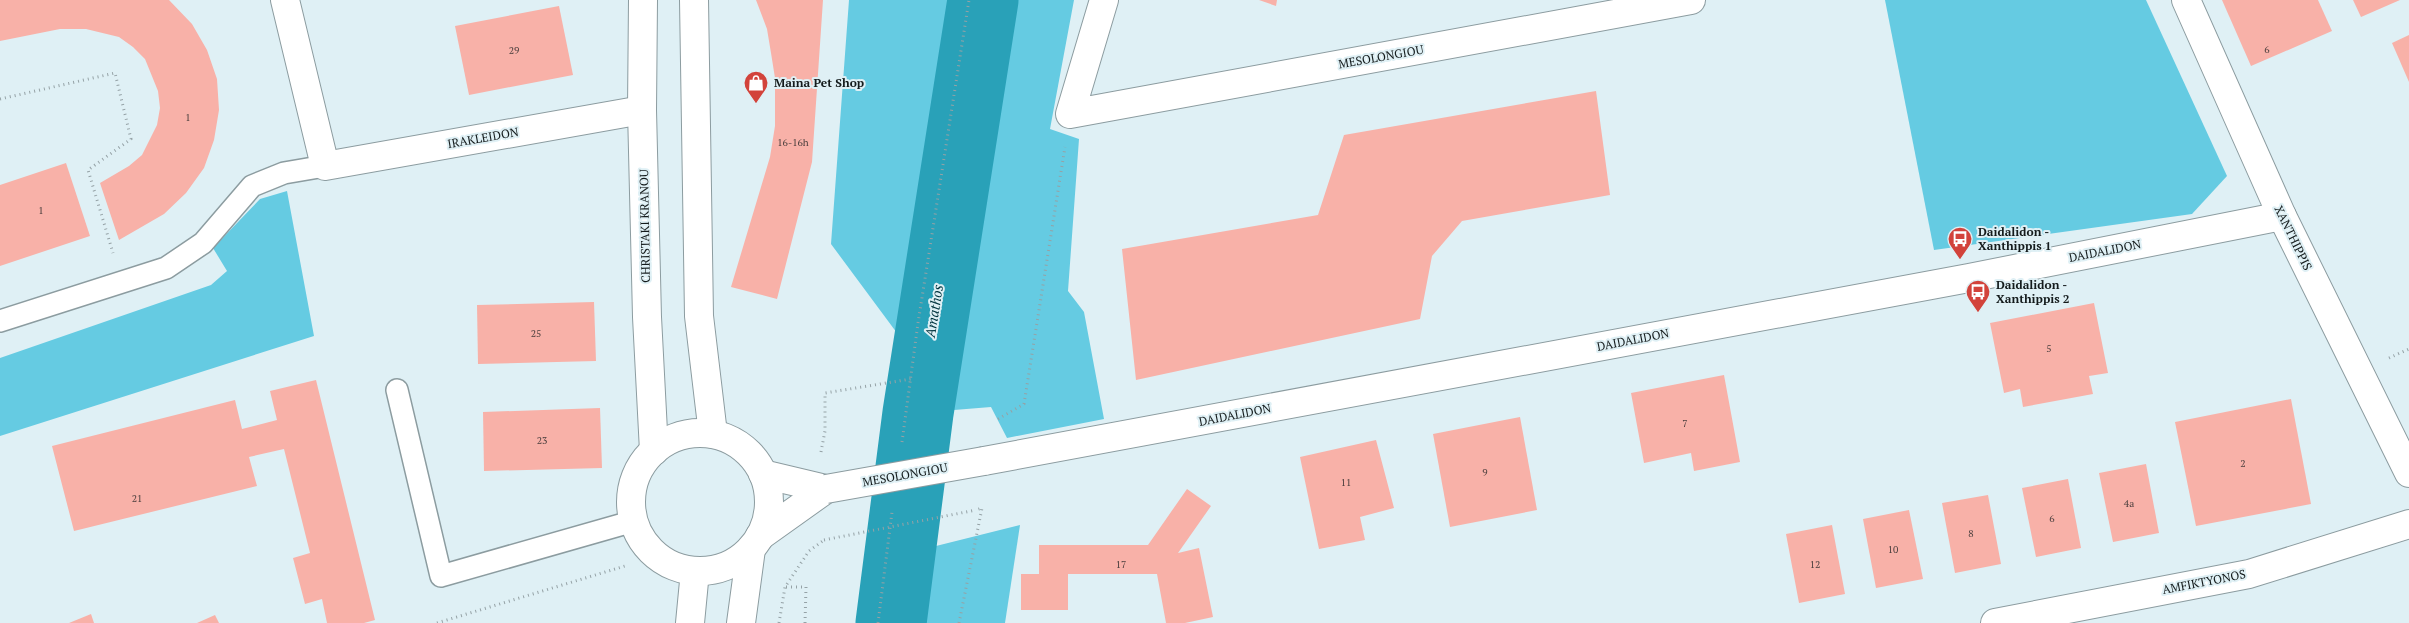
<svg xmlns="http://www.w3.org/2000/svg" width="2409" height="623" font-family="'PT Serif',serif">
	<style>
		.green { fill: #65cbe2 }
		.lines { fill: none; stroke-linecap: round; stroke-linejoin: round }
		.river { stroke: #29a1b8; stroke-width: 71 }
		.building { fill: #f8b1a8 }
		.lane-casing { stroke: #8c9ca0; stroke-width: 24 }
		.street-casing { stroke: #8c9ca0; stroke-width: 30 }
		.secondary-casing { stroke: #8c9ca0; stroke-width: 30 }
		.path { stroke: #95a2a6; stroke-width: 3; stroke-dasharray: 1 4; stroke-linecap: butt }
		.lane { stroke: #fff; stroke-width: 21 }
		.street { stroke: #fff; stroke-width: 28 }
		.secondary { stroke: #fff; stroke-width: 28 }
		.street-bridge-casing { stroke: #8c9ca0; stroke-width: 30; stroke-linecap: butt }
		.path-bridge { stroke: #95a2a6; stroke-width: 3; stroke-dasharray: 1 4; stroke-linecap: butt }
		.street-bridge { stroke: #fff; stroke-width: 28 }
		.labels { text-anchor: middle; stroke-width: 4; stroke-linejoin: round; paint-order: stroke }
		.number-label { font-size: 10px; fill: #4d403f }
		.street-label { font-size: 12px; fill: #141b1c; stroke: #dff0f5 }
		.poi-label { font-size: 12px; font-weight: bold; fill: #141b1c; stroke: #dff0f5; text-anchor: start }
		.water-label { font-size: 14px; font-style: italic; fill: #00343e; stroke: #dff0f5 }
	</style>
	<rect width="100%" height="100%" fill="#dff0f5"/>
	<g class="green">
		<polygon points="849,0 1074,0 1050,129 1079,139 1068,291 1084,312 1104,419 1007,438 991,407 954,410 831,244"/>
		<polygon points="1885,0 2146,0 2227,176 2192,214 1934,250"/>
		<polygon points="287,191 314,336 0,436 0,358 211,285 227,271 213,248 260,199"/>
		<polygon points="1020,525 1005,623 922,623 936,546"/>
	</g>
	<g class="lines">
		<polyline class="river" points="891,623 918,413 983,0"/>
	</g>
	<g class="building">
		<polygon points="0,0 169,0 192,24 207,50 217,79 219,110 214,140 204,168 186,193 164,214 119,240 100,183 129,166 142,155 157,125 160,108 158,91 145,59 133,47 119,37 86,29 60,29 0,41"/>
		<polygon points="756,0 823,0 812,162 777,299 731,287 770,157 775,126 775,78 771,53 767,29"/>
		<polygon points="1259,0 1277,0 1276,6"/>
		<polygon points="2222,0 2318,0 2332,31 2251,66"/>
		<polygon points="2353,0 2400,0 2361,17"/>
		<polygon points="559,6 573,75 469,95 455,26"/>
		<polygon points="2409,35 2409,82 2392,43"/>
		<polygon points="1596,91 1610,195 1462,221 1432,256 1420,319 1136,380 1122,249 1318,215 1344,135"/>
		<polygon points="66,163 90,236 0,266 0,185"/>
		<polygon points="594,302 596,361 478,364 477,305"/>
		<polygon points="2094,303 2108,373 2089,376 2093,394 2023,407 2020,389 2004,393 1990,323"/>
		<polygon points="1724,375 1740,462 1694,471 1691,453 1644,463 1631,393"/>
		<polygon points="316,380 375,620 364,623 327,623 322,599 305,604 293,558 310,553 284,449 249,457 257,486 74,531 52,446 235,400 242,429 277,420 270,391"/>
		<polygon points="2291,399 2311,504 2196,526 2175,422"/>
		<polygon points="600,408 602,468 484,471 483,412"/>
		<polygon points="1520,417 1537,510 1450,527 1433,434"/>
		<polygon points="1376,440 1394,508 1360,517 1365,540 1319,549 1300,457"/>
		<polygon points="2146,464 2159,533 2113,542 2099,473"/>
		<polygon points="2068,479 2081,548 2036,557 2022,488"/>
		<polygon points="1187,489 1211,506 1178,553 1199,548 1213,617 1185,623 1166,623 1157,574 1068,574 1068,610 1021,610 1021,574 1039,574 1039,545 1148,545"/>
		<polygon points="1988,495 2001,564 1955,573 1942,503"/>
		<polygon points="1909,510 1923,579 1876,588 1863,519"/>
		<polygon points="1832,525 1845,594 1799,603 1786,534"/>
		<polygon points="91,614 94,623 69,623"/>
		<polygon points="215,615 219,623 197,623"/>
	</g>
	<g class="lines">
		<defs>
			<g id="lane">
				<polyline points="0,321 166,268 203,243 252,186 284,173 325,166"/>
				<polyline points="397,390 441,576 634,521"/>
			</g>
			<g id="street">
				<polyline points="285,0 325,166 642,110"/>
				<polyline points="1104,0 1070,114 1691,0"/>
				<polyline points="2186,0 2282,216 2409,473"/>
				<polyline points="984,461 1969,278 2282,216"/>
				<polyline points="763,474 826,489"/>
				<polyline points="760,536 826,489"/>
				<polyline points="1995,623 2249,574 2409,524"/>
			</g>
			<g id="secondary">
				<polyline points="643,0 642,110 647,317 654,451"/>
				<polyline points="694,0 699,316 713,434"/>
				<circle cx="700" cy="502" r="69"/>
				<polyline points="690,623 695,571"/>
				<polyline points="741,623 751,549"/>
			</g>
		</defs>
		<use href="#lane" class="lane-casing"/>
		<use href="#street" class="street-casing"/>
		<use href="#secondary" class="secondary-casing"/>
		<g class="path">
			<polyline points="0,99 115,73 131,139 88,170 113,253"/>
			<polyline points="2389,358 2409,349"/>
			<polyline points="998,419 1024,404 1065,147"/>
			<polyline points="902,442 918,323 969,0"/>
			<polyline points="821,452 825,431 825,393 911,379"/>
			<polyline points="786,587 806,587 805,623"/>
			<polyline points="437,623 625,566"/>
			<polyline points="779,623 785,587 809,551 824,540"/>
			<polyline points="878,623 892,512"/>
			<polyline points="959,623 982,508 976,510"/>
		</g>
		<use href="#lane" class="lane"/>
		<use href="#street" class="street"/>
		<use href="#secondary" class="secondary"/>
		<defs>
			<polyline id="street-bridge" points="826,489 984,461"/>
		</defs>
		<use href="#street-bridge" class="street-bridge-casing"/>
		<polyline class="path-bridge" points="824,540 976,510"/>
		<use href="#street-bridge" class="street-bridge"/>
	</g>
	<defs>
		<symbol id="shop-pin" viewBox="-11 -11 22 30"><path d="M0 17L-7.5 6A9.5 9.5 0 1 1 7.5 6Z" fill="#d2433b" stroke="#dff0f5"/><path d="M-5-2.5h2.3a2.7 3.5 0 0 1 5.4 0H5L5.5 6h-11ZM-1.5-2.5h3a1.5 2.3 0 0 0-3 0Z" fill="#fff"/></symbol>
		<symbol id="bus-pin" viewBox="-11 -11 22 30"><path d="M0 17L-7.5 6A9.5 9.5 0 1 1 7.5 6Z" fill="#d2433b" stroke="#dff0f5"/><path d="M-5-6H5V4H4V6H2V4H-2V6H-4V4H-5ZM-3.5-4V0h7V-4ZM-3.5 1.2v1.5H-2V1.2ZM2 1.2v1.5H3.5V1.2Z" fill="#fff"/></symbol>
	</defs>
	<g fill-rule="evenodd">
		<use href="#shop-pin" x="742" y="69" width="28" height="38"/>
		<use href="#bus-pin" x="1946" y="225" width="28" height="38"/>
		<use href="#bus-pin" x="1964" y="278" width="28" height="38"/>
	</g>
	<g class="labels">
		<g class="number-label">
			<text x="2267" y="53">6</text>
			<text x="514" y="54">29</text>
			<text x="188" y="121">1</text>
			<text x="793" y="146">16-16h</text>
			<text x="41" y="214">1</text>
			<text x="536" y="337">25</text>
			<text x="2049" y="352">5</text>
			<text x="1685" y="427">7</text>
			<text x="542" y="444">23</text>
			<text x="2243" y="467">2</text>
			<text x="1485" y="476">9</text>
			<text x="1346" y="486">11</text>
			<text x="137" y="502">21</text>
			<text x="2129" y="507">4a</text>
			<text x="2052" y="522">6</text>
			<text x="1971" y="537">8</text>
			<text x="1893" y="553">10</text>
			<text x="1121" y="568">17</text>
			<text x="1815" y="568">12</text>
		</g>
		<g class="street-label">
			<text transform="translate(1381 57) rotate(-10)" y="4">MESOLONGIOU</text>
			<text transform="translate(483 138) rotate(-10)" y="4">IRAKLEIDON</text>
			<text transform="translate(645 226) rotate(-91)" y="4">CHRISTAKI KRANOU</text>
			<text transform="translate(2293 238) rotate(64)" y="4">XANTHIPPIS</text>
			<text transform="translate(2105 251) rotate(-11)" y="4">DAIDALIDON</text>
			<text transform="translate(1633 340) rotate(-11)" y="4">DAIDALIDON</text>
			<text transform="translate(1235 415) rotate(-11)" y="4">DAIDALIDON</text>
			<text transform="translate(905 475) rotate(-10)" y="4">MESOLONGIOU</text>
			<text transform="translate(2204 582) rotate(-11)" y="4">AMFIKTYONOS</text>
		</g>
		<g class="poi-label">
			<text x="774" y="87">Maina Pet Shop</text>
			<text x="1978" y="236">Daidalidon -<tspan x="1978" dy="14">Xanthippis 1</tspan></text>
			<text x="1996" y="289">Daidalidon -<tspan x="1996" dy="14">Xanthippis 2</tspan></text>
		</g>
		<g class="water-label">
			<text transform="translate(934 311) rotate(-81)" y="5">Amathos</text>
		</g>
	</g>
</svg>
